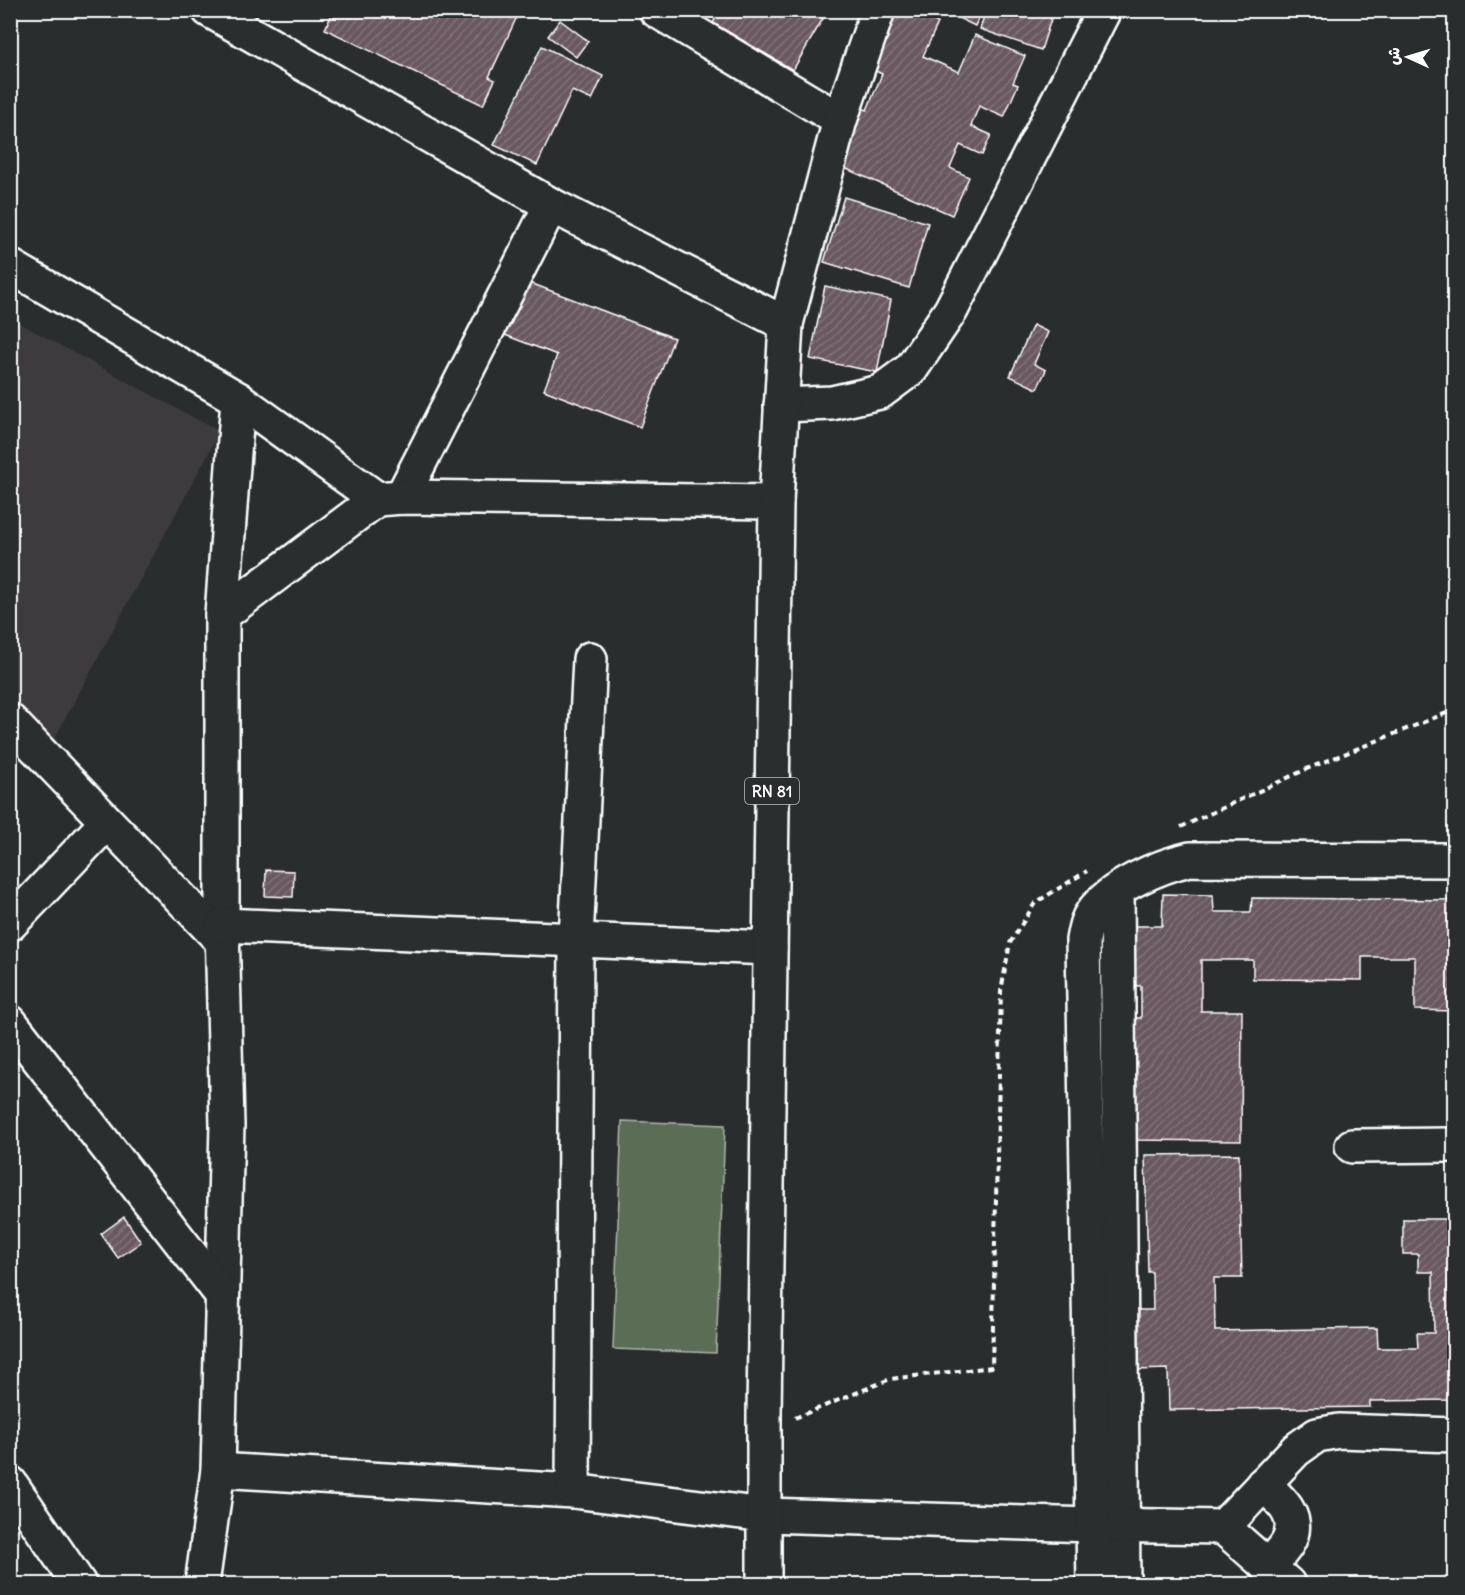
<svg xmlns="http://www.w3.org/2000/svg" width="1465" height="1595" font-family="Delius,'Playpen Sans Arabic',sans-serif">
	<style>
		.built { fill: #3d3a3d }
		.park { fill: #5c6d56; stroke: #aeb6aa; stroke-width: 1.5 }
		.building { fill: url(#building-hatch); stroke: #fff; stroke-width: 1.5 }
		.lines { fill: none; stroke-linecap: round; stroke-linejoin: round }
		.minor-casing { stroke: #fff; stroke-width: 38 }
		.major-casing { stroke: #fff; stroke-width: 38 }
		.highway-casing { stroke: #fff; stroke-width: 38 }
		.path { stroke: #fff; stroke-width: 4; stroke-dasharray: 6 4.5; stroke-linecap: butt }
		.minor { stroke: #2a2d2e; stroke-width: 33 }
		.major { stroke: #2a2d2e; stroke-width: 33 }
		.highway { stroke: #2a2d2e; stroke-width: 33 }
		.labels { text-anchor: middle; stroke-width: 6; stroke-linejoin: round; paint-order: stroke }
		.shield { fill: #2a2d2e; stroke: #bfc0c0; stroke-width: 1.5 }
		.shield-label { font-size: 16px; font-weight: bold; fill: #fff }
	</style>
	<defs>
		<pattern id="building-hatch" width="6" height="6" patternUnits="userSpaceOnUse" patternTransform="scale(1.5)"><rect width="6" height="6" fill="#6a5961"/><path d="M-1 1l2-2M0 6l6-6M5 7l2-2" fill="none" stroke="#807279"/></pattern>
	</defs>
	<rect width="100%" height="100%" fill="#2a2d2e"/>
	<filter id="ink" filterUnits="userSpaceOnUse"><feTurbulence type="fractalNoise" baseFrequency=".0167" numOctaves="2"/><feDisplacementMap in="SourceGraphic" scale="12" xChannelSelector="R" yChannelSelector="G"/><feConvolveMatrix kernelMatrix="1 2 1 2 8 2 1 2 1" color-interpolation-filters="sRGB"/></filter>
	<g filter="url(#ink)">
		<polygon class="built" points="10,318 220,432 52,743 11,696"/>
		<polygon class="park" points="622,1121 725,1125 716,1353 613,1349"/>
		<g class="building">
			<polygon points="334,10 520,10 489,77 495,80 483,105 325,29"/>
			<polygon points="720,10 828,10 793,70 713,23"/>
			<polygon points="894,10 910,10 938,23 923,56 959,72 975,35 1025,56 1013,83 1018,85 1004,117 979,106 971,126 991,135 982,155 960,145 950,168 969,177 952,215 833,163 857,106 867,110 882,74 869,68"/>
			<polygon points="954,10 982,10 975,26 952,15"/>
			<polygon points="986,10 1054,10 1041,50 980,29"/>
			<polygon points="560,20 588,41 576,57 548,36"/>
			<polygon points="542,46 603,76 592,100 572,91 537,165 494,145"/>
			<polygon points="844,197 928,223 909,288 824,262"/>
			<polygon points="525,281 674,338 640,427 544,390 557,355 505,335"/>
			<polygon points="825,286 891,300 877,372 810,359"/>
			<polygon points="1033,325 1048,332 1034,364 1046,370 1037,389 1010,376"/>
			<polygon points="266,870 294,871 293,897 265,896"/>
			<polygon points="1163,894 1213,895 1214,912 1251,912 1252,898 1454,900 1454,1011 1415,1010 1415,957 1362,957 1362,980 1253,979 1253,960 1201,960 1201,1011 1242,1011 1241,1141 1129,1140 1130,1018 1141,1018 1141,986 1124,985 1125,926 1162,926"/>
			<polygon points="1239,1154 1242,1278 1214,1278 1215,1331 1377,1328 1378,1348 1418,1348 1417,1333 1434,1333 1433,1272 1418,1272 1418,1254 1403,1254 1403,1219 1454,1219 1454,1400 1370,1401 1370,1407 1169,1410 1168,1369 1135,1370 1134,1310 1153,1310 1152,1272 1148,1272 1145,1155"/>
			<polygon points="124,1217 141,1242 118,1258 101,1234"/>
		</g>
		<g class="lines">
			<defs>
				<g id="minor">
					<polyline points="209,10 551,205 786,324"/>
					<polyline points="656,10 840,120"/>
					<polyline points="10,266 238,399 222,615 222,925 227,1125 218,1470 202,1584"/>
					<polyline points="238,399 377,499"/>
					<polyline points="781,405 832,403 880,392 911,369 951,310 1104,10"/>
					<polyline points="402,497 551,205"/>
					<polyline points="222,615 377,499 402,497 776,502"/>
					<polyline points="10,721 223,942"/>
					<polyline points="1117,891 1123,1584"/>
					<polyline points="10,924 107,822"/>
					<polyline points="222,925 770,948"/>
					<polyline points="10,1022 222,1295"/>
					<polyline points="1352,1146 1454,1145"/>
					<polyline points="218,1470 573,1491 765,1515 1093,1525 1223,1527 1288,1584"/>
					<path d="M1263,1484C1280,1499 1303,1518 1287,1544C1282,1552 1275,1559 1269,1566"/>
					<polyline points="573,1491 576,940 590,659"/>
					<polyline points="1223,1527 1296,1450 1317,1435 1339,1431 1454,1435"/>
					<path d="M1094,1584L1083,940C1085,931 1086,921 1092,913C1110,887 1159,866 1190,859L1454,860"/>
				</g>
				<polyline id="major" points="764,1584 764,1415 776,502 786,324 840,120 878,10"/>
				<polyline id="highway" points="10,1483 79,1584"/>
			</defs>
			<use href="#minor" class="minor-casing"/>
			<use href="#major" class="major-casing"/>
			<use href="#highway" class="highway-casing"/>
			<g class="path">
				<polyline points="1181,827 1309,768 1454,710"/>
				<polyline points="795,1418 890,1379 992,1367 1001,991 1010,943 1035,903 1087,871"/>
			</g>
			<use href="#minor" class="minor"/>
			<use href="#major" class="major"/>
			<use href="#highway" class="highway"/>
		</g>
	</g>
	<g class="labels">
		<rect class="shield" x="745" y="778" width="54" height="26" rx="4.5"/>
		<g class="shield-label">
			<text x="772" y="797">RN 81</text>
		</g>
	</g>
	<rect width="1465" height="1595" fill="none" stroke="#2a2d2e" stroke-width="36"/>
	<rect x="18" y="18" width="1429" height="1559" fill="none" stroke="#fff" stroke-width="2" filter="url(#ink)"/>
	<g transform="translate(1408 57) rotate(274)" stroke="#2a2d2e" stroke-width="4.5" paint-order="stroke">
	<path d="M0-4.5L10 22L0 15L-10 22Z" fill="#ffffff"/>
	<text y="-9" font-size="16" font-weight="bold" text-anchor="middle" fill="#ffffff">ش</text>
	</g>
</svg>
